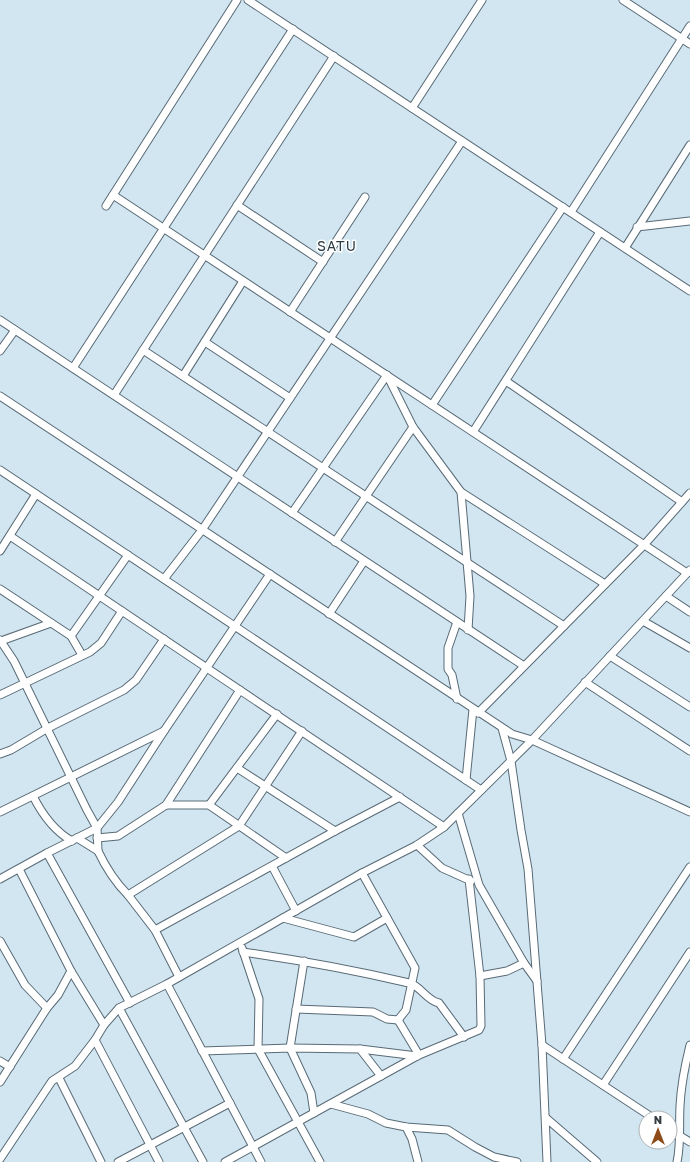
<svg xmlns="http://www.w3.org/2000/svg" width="690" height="1162" font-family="'Golos Text',sans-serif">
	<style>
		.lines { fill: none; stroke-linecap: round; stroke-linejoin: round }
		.minor-casing { stroke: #586a75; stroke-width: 9 }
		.minor { stroke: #fff; stroke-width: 7 }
		.labels { text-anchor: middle; stroke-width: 3; stroke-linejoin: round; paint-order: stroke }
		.neighbourhood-label { font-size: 14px; letter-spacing: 1px; fill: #2b3c46; stroke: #fff }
	</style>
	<rect width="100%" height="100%" fill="#d2e6f2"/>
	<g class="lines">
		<defs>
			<g id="minor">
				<polyline points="248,0 690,291"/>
				<polyline points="623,0 690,44"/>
				<polyline points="412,108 482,0"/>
				<polyline points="113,195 687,573"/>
				<polyline points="237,205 323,262"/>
				<polyline points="106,206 237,0"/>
				<polyline points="571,212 690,26"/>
				<polyline points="637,227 690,221"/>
				<polyline points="625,248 690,145"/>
				<polyline points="290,312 365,197"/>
				<polyline points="0,320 524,666"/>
				<polyline points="205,342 290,398"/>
				<polyline points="143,350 564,626"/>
				<polyline points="0,351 15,330"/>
				<polyline points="73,368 293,29"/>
				<polyline points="183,376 243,281"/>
				<polyline points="506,381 682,502"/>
				<polyline points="114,395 334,56"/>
				<polyline points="0,396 512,734 532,740 690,812"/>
				<polyline points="432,405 563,207"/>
				<polyline points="473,432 600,232"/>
				<polyline points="0,470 481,790"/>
				<polyline points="461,492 605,584"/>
				<polyline points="292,513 387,375 413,427 461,492 470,596 468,630"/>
				<polyline points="10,536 444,827"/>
				<polyline points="335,542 413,427"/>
				<polyline points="0,551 36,494"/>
				<polyline points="164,579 202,530 462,141"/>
				<polyline points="0,589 71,636 82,655"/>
				<polyline points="666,596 690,612"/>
				<polyline points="329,614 364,561"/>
				<polyline points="643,621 690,648"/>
				<polyline points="457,622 448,648 448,669 452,675 457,699"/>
				<polyline points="71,636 128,555"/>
				<polyline points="0,640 14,661 87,810 97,828 98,851 77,838"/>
				<polyline points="0,642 1,641 51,623"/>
				<polyline points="610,656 690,707"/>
				<polyline points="585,682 690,751"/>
				<polyline points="0,695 90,652 101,643 122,611"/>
				<polyline points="478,713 644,545 690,493"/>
				<polyline points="502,728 511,761 521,830 528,869 542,1045 547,1162"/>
				<polyline points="0,754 11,750 48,728 124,690 136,680 164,639"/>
				<polyline points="237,768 335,831"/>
				<polyline points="466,780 473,709"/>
				<path d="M33,796C42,814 54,831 72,841"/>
				<polyline points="166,805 240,690"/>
				<polyline points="209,805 277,714"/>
				<polyline points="0,812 164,731"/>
				<polyline points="458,813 479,885 524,963 537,981"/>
				<polyline points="97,838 118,836 166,805 209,805 286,858"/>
				<polyline points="417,845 442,868 471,881"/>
				<path d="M98,851C106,868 115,882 128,895L239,826L302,731"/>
				<polyline points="47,853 130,1003"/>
				<polyline points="272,866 296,911"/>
				<polyline points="19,869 71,971 104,1025 119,1008 167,984 362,873 417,845 444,827 532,740 690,570"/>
				<polyline points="362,873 415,968 406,1010 398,1020"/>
				<polyline points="0,879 47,853 97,828 118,802 164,731 270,574"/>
				<polyline points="128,895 155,930 179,977"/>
				<polyline points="283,918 354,937 387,918"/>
				<polyline points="155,930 335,831 400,797"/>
				<polyline points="0,941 25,985 47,1008"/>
				<polyline points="242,948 259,999 258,1049 320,1162"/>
				<path d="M243,952C299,960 354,970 409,983C421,986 426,1000 439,1003L464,1037"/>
				<polyline points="304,961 290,1048 311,1093 314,1113"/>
				<polyline points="480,976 507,971 524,963"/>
				<polyline points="167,984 261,1162"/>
				<polyline points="119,1008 203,1162"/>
				<polyline points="296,1009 373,1012 387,1019 398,1020"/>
				<polyline points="398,1020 419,1055"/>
				<polyline points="104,1025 95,1040 159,1162"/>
				<polyline points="542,1045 653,1118"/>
				<polyline points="360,1049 417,1056"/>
				<polyline points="202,1051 290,1048 360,1049 381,1076"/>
				<polyline points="563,1059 690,867"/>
				<polyline points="0,1061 10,1067"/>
				<polyline points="59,1078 101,1162"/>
				<polyline points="0,1082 47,1008 58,995 71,971"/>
				<polyline points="603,1085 690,952"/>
				<polyline points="331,1104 368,1114 386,1123 406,1127 448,1130 475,1147 494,1157 517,1162"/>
				<polyline points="546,1118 597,1162"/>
				<polyline points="406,1127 412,1139 418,1162"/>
				<polyline points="670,1130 690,1142"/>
				<polyline points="0,1159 52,1081 75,1066 95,1040"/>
				<polyline points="118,1162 230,1103"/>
				<polyline points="225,1162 419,1055 479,1030 481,1026 480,976 469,879"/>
				<path d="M677,1162C681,1144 679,1125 680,1106C681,1086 685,1065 690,1045"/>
			</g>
		</defs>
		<use href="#minor" class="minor-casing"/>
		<use href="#minor" class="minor"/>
	</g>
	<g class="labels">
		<g class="neighbourhood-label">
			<text x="337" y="251">SATU</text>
		</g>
	</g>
	<g transform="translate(658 1130)"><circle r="19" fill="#ffffff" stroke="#aeb1b3"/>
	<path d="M0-3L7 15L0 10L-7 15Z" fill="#8c4b18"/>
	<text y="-6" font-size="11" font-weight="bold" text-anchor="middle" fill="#353d42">N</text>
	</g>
</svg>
